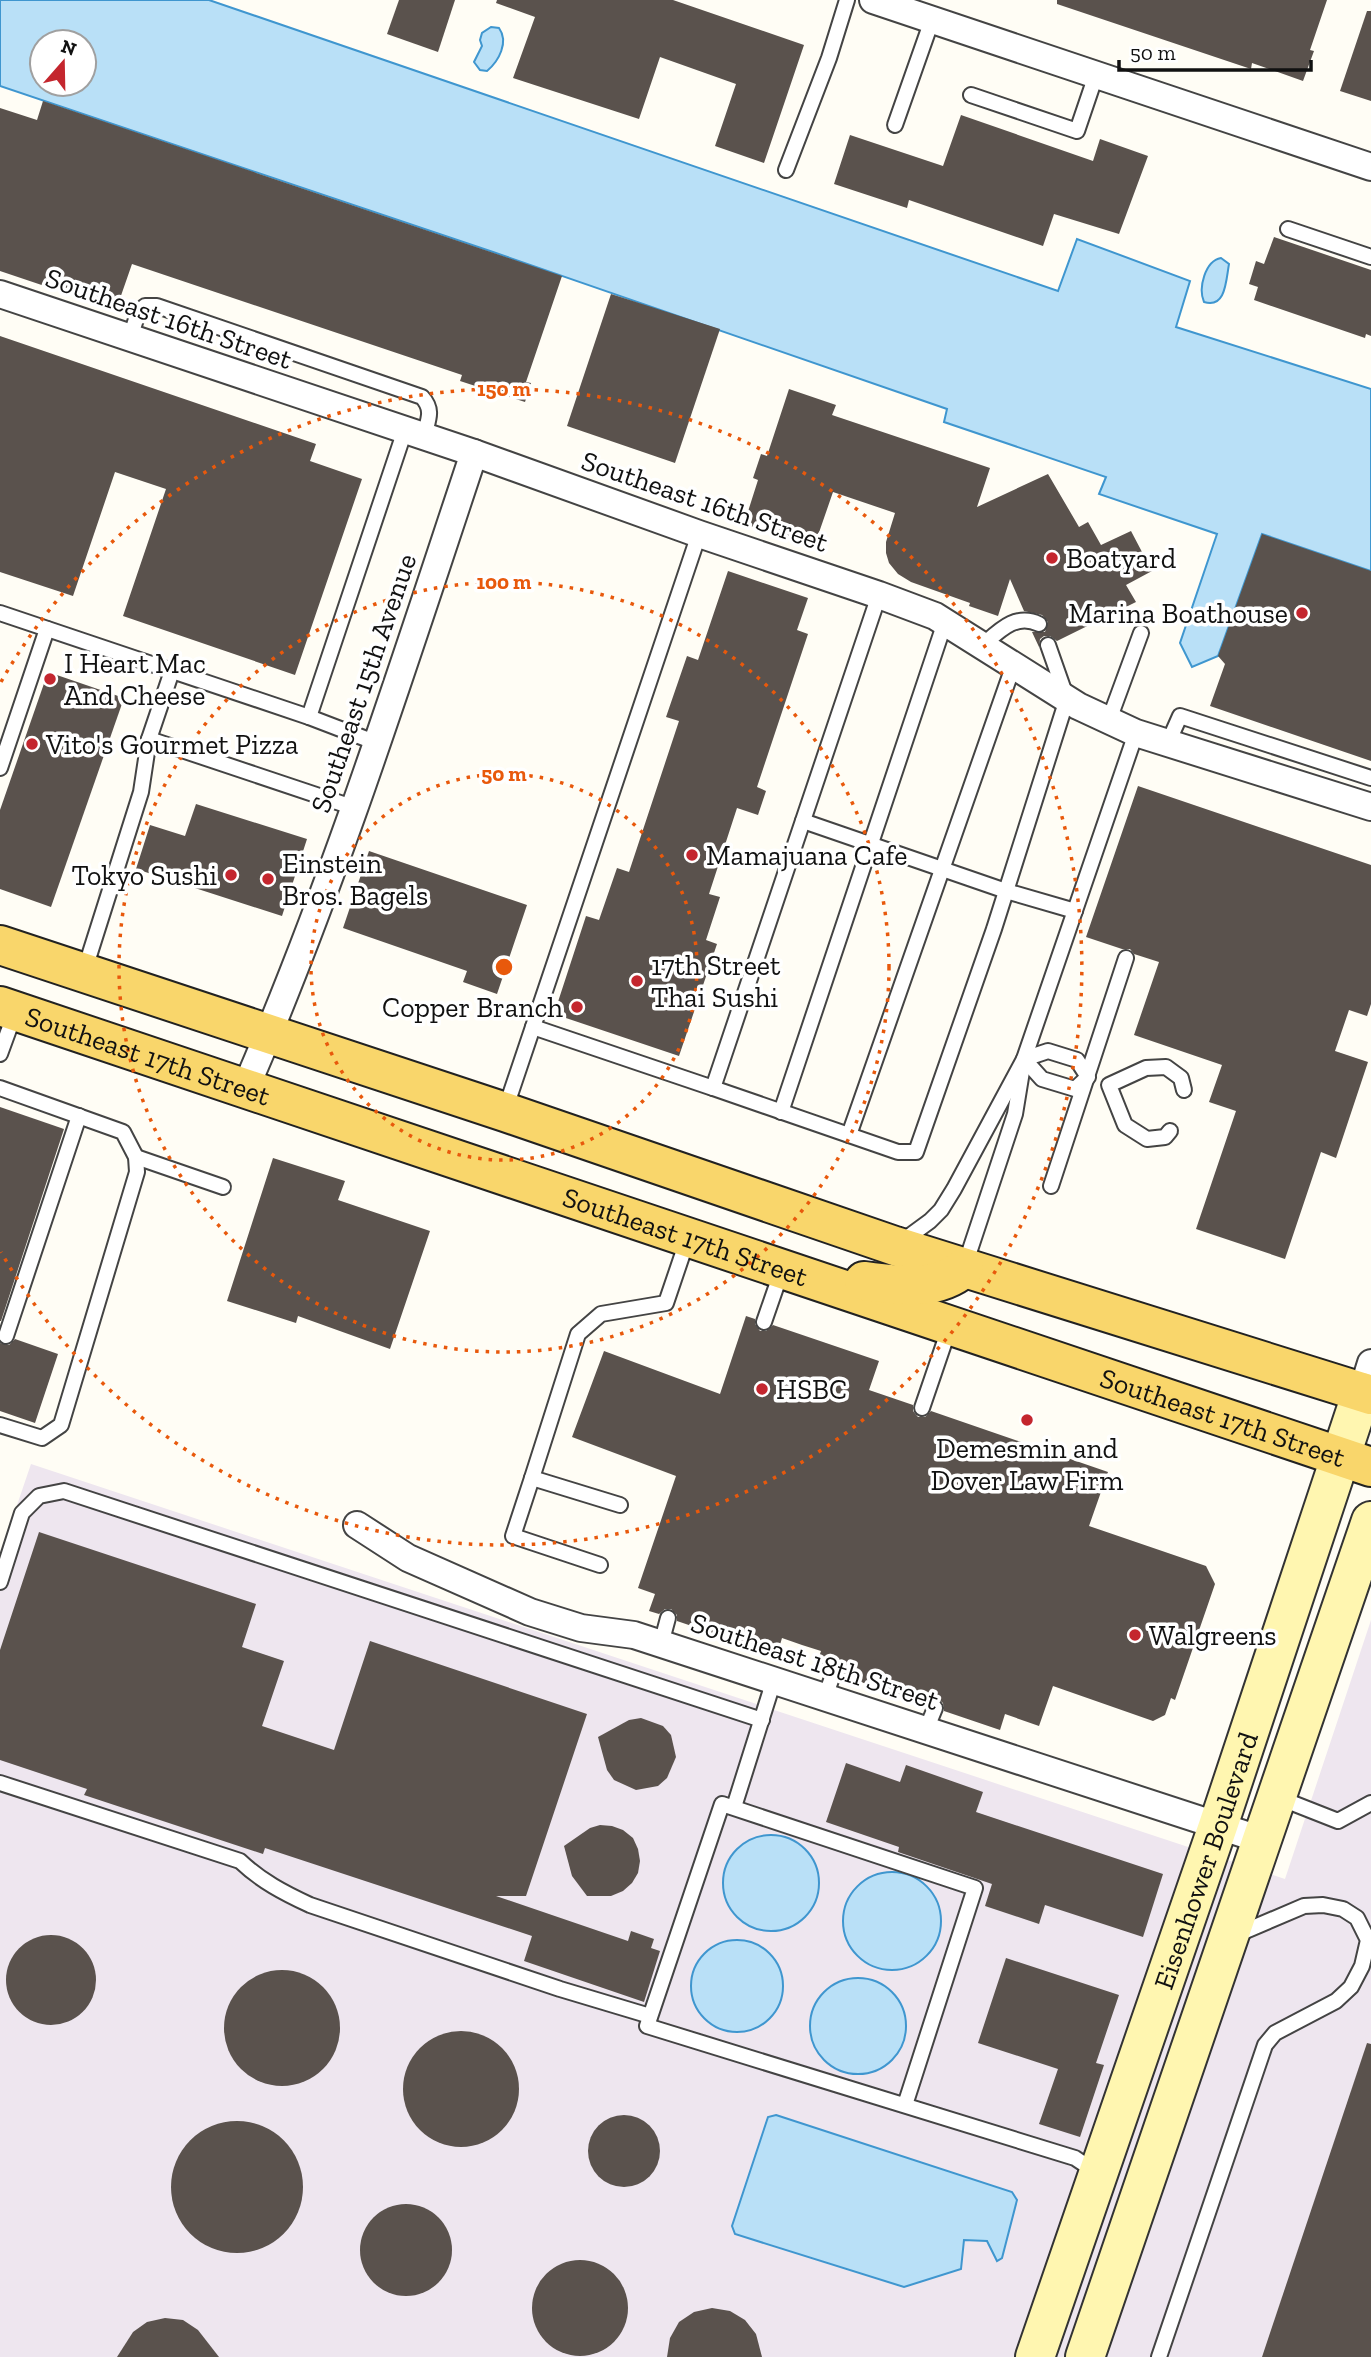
<svg xmlns="http://www.w3.org/2000/svg" width="1371" height="2357" font-family="'Zilla Slab',serif">
	<style>
		.industrial { fill: #eee6ef }
		.water { fill: #b9e0f7; stroke: #3f96cf; stroke-width: 2; fill-rule: evenodd }
		.building { fill: #5a524d }
		.lines { fill: none; stroke-linecap: round; stroke-linejoin: round }
		.lane-casing { stroke: #444; stroke-width: 18 }
		.street-casing { stroke: #444; stroke-width: 30 }
		.secondary-casing { stroke: #333; stroke-width: 42 }
		.primary-casing { stroke: #222; stroke-width: 42 }
		.lane { stroke: #fff; stroke-width: 14 }
		.street { stroke: #fff; stroke-width: 26 }
		.secondary { stroke: #fff6b0; stroke-width: 38 }
		.primary { stroke: #f9d66b; stroke-width: 38 }
		.ring { fill: none; stroke: #e8590c; stroke-width: 3.5; stroke-dasharray: 3.5 7 }
		.poi-dot { fill: #c4262e; stroke: #fff; stroke-width: 2.5 }
		.labels { text-anchor: middle; stroke-width: 7; stroke-linejoin: round; paint-order: stroke }
		.street-label { font-size: 28px; fill: #111; stroke: #fff }
		.poi-label { font-size: 28px; fill: #111; stroke: #fff; text-anchor: start }
		.centre { fill: #e8590c; stroke: #fff; stroke-width: 3.5 }
		.ring-label { font-size: 21px; text-anchor: middle; font-weight: bold; fill: #e8590c; stroke: #fff; stroke-width: 7; stroke-linejoin: round; paint-order: stroke }
	</style>
	<rect width="100%" height="100%" fill="#fffdf5"/>
	<polygon class="industrial" points="31,1464 1285,1879 1371,1620 1371,2357 0,2357 0,1555"/>
	<g class="water">
		<path d="M0,0H209L1058,291L1077,239L1190,281L1176,327L1371,389V571L1262,534L1218,656L1192,667L1180,643L1217,534L1099,494L1106,477L944,422L947,409L493,252L0,86ZM42,42H84V84H42Z"/>
		<path d="M491,27L499,28C509,42 499,61 487,71L480,70L474,62L482,46L480,40L482,33Z"/>
		<path d="M1221,258L1229,264C1226,280 1226,309 1204,302C1198,288 1205,261 1221,258Z"/>
		<circle cx="771" cy="1883" r="48"/>
		<circle cx="892" cy="1921" r="49"/>
		<circle cx="737" cy="1986" r="46"/>
		<circle cx="858" cy="2026" r="48"/>
		<polygon points="776,2115 1012,2192 1017,2200 1002,2258 997,2261 987,2241 964,2240 961,2269 904,2287 735,2234 732,2226 768,2117"/>
	</g>
	<g class="building">
		<polygon points="399,0 455,0 438,52 387,34"/>
		<polygon points="497,0 673,0 804,45 764,163 715,146 736,84 660,57 639,119 513,78 535,17 496,3"/>
		<polygon points="1057,0 1327,0 1310,50 1314,51 1303,81 1252,63 1251,69 1057,4"/>
		<polygon points="1367,11 1371,11 1371,101 1340,91"/>
		<polygon points="43,101 562,276 526,382 531,383 525,402 460,381 462,375 132,264 116,310 0,271 0,108 37,120"/>
		<polygon points="961,115 1093,161 1100,139 1148,156 1119,234 1054,214 1043,246 909,200 907,208 834,184 850,135 943,166"/>
		<polygon points="1274,237 1371,270 1371,336 1366,334 1365,338 1254,300 1258,287 1249,284 1256,261 1264,264"/>
		<polygon points="611,294 720,329 675,463 567,426"/>
		<polygon points="0,336 316,444 310,461 362,479 295,675 123,616 166,489 115,472 73,596 0,572"/>
		<polygon points="789,389 836,405 832,415 990,468 977,507 1048,474 1079,527 1088,522 1101,545 1131,531 1152,571 1126,585 1136,602 1057,641 1050,636 1044,636 1040,639 1039,647 1032,632 1045,632 1048,622 1042,615 1024,611 1010,579 998,616 969,606 970,603 911,582 898,574 889,563 886,553 886,542 895,513 833,492 814,547 744,524 758,480 753,478 761,454 767,456"/>
		<polygon points="1262,534 1371,571 1371,761 1210,706 1225,664 1218,656"/>
		<polygon points="728,571 808,598 797,630 808,634 757,787 766,791 758,815 737,808 709,894 720,897 706,940 717,944 679,1056 554,1014 586,916 599,920 617,868 629,872 679,721 666,717 687,656 698,660"/>
		<polygon points="48,672 124,698 51,907 0,889 0,810"/>
		<polygon points="1138,786 1371,865 1371,1004 1367,1016 1349,1010 1335,1051 1368,1062 1336,1158 1321,1152 1285,1259 1196,1229 1236,1111 1209,1102 1222,1065 1134,1035 1159,962 1134,954 1130,949 1122,949 1086,937"/>
		<polygon points="196,804 307,839 282,916 136,869 150,825 185,836"/>
		<polygon points="369,851 527,905 497,994 463,982 467,971 343,928"/>
		<polygon points="0,1107 64,1129 1,1321 0,1321"/>
		<polygon points="273,1158 345,1181 338,1200 430,1231 390,1349 298,1316 296,1323 227,1301"/>
		<polygon points="746,1316 755,1319 755,1324 760,1331 766,1331 773,1325 879,1361 869,1390 913,1405 913,1411 918,1417 925,1417 931,1411 1108,1472 1089,1526 1206,1566 1215,1584 1175,1700 1171,1698 1165,1715 1153,1721 1053,1686 1039,1726 1005,1714 1000,1730 944,1711 943,1703 938,1699 930,1700 926,1704 843,1676 842,1666 837,1663 828,1664 825,1669 816,1666 821,1651 802,1645 782,1638 777,1655 677,1621 677,1615 671,1609 665,1609 659,1614 649,1611 655,1594 638,1588 676,1476 572,1437 604,1351 720,1394"/>
		<polygon points="15,1339 58,1354 35,1423 0,1411 0,1343 9,1345"/>
		<polygon points="39,1532 256,1604 242,1647 284,1661 262,1726 334,1750 370,1641 587,1714 526,1896 496,1896 628,1941 631,1931 654,1939 651,1948 660,1951 644,2002 524,1961 532,1936 265,1848 263,1854 84,1795 87,1789 0,1760 0,1650"/>
		<polygon points="641,1718 663,1726 671,1735 676,1757 667,1778 658,1786 636,1790 614,1780 607,1770 598,1737 629,1720"/>
		<polygon points="846,1763 900,1782 906,1765 983,1792 976,1812 1163,1874 1143,1937 1045,1905 1039,1924 985,1906 992,1884 898,1852 899,1847 826,1822"/>
		<polygon points="600,1825 612,1826 623,1830 633,1838 638,1849 640,1861 638,1873 632,1883 623,1891 611,1896 587,1896 572,1876 564,1846 590,1828"/>
		<circle cx="51" cy="1980" r="45"/>
		<polygon points="1006,1958 1119,1995 1096,2063 1104,2065 1080,2137 1039,2124 1058,2069 978,2043"/>
		<circle cx="282" cy="2028" r="58"/>
		<circle cx="461" cy="2089" r="58"/>
		<polygon points="1367,2043 1371,2044 1371,2357 1262,2357"/>
		<circle cx="624" cy="2151" r="36"/>
		<circle cx="237" cy="2187" r="66"/>
		<circle cx="406" cy="2250" r="46"/>
		<circle cx="580" cy="2308" r="48"/>
		<polygon points="712,2308 730,2311 745,2320 756,2334 762,2357 667,2357 670,2338 679,2322 694,2312"/>
		<polygon points="165,2318 183,2320 198,2330 219,2357 117,2357 133,2332 147,2322"/>
	</g>
	<g class="lines">
		<defs>
			<g id="lane">
				<polyline points="971,95 1077,131 1096,75"/>
				<polyline points="895,125 932,20"/>
				<polyline points="786,170 829,58 847,0"/>
				<polyline points="1288,229 1371,257"/>
				<path d="M130,338L138,313L145,306H157L422,397C434,410 428,420 424,436"/>
				<polyline points="0,613 309,717 377,743"/>
				<path d="M983,645C1000,630 1016,613 1039,624"/>
				<polyline points="309,717 405,430"/>
				<polyline points="1109,720 1141,633"/>
				<polyline points="149,739 355,808"/>
				<polyline points="1168,743 1180,716 1371,778"/>
				<polyline points="0,768 47,629"/>
				<polyline points="803,821 1006,891 1075,911"/>
				<polyline points="84,972 141,792 149,739 172,671"/>
				<polyline points="533,1027 713,1088 879,595"/>
				<polyline points="0,1054 15,1013"/>
				<polyline points="0,1088 123,1132 136,1157 137,1172 61,1425 42,1438 0,1425"/>
				<polyline points="713,1088 898,1152 916,1152 994,929 1067,699 1048,645"/>
				<polyline points="505,1110 699,534"/>
				<polyline points="781,1112 945,622"/>
				<polyline points="1170,1131 1165,1137 1147,1139 1125,1125 1109,1085 1146,1068 1166,1067 1181,1078 1184,1090"/>
				<polyline points="849,1135 1014,664"/>
				<polyline points="136,1157 223,1187"/>
				<polyline points="1051,1186 1126,958"/>
				<polyline points="900,1243 930,1221 941,1210 954,1189 1024,1059 1048,1051 1077,1060 1088,1077 1075,1089 1042,1079 1024,1059"/>
				<polyline points="964,1268 1015,1114 1024,1059 1136,733"/>
				<polyline points="764,1322 782,1270"/>
				<polyline points="6,1336 79,1116"/>
				<polyline points="922,1408 950,1326"/>
				<polyline points="532,1478 513,1536 600,1565"/>
				<polyline points="620,1505 532,1478 578,1334 601,1314 666,1303 688,1238"/>
				<polyline points="0,1582 22,1513 39,1496 64,1491 762,1720"/>
				<polyline points="661,1644 668,1618"/>
				<polyline points="825,1697 834,1672"/>
				<polyline points="926,1730 935,1708"/>
				<path d="M0,1783L240,1861C261,1881 284,1893 310,1905L560,1989L650,2016"/>
				<polyline points="1277,1797 1338,1821 1371,1803"/>
				<polyline points="734,1807 774,1680"/>
				<polyline points="905,2105 975,1888 722,1804 647,2026 1075,2158 1096,2172"/>
				<polyline points="1159,2357 1265,2045 1275,2033 1336,2001 1351,1987 1362,1966 1368,1940 1357,1918 1343,1909 1323,1905 1304,1906 1236,1935"/>
			</g>
			<g id="street">
				<polyline points="873,0 1371,167"/>
				<polyline points="0,294 474,453 699,534 879,595 935,616 1078,706 1136,733 1371,807"/>
				<path d="M246,1087C335,881 403,666 474,453"/>
				<polyline points="1362,1392 1371,1363"/>
				<polyline points="357,1525 408,1558 530,1612 581,1628 634,1635 1262,1840"/>
			</g>
			<g id="secondary">
				<path id="s1" d="M1035,2357L1218,1826L1362,1392"/>
				<polyline points="1085,2357 1371,1521"/>
			</g>
			<g id="primary">
				<polyline points="0,945 505,1112 895,1246 1371,1395"/>
				<path id="s2" d="M0,1006L1371,1467"/>
				<path d="M864,1281C899,1285 936,1292 964,1268"/>
			</g>
		</defs>
		<use href="#lane" class="lane-casing"/>
		<use href="#street" class="street-casing"/>
		<use href="#secondary" class="secondary-casing"/>
		<use href="#primary" class="primary-casing"/>
		<use href="#lane" class="lane"/>
		<use href="#street" class="street"/>
		<use href="#secondary" class="secondary"/>
		<use href="#primary" class="primary"/>
	</g>
	<g class="ring">
		<circle cx="504" cy="967" r="193"/>
		<circle cx="504" cy="967" r="385"/>
		<path d="M1 682A578 578 0 1 1 1 1252"/>
	</g>
	<g class="poi-dot">
		<circle cx="1052" cy="558" r="7"/>
		<circle cx="1302" cy="613" r="7"/>
		<circle cx="50" cy="679" r="7"/>
		<circle cx="32" cy="744" r="7"/>
		<circle cx="692" cy="855" r="7"/>
		<circle cx="231" cy="875" r="7"/>
		<circle cx="268" cy="879" r="7"/>
		<circle cx="637" cy="981" r="7"/>
		<circle cx="577" cy="1007" r="7"/>
		<circle cx="762" cy="1389" r="7"/>
		<circle cx="1027" cy="1420" r="7"/>
		<circle cx="1135" cy="1635" r="7"/>
	</g>
	<g class="labels">
		<g class="street-label">
			<text transform="translate(169 318) rotate(19)" y="10">Southeast 16th Street</text>
			<text transform="translate(705 501) rotate(19)" y="10">Southeast 16th Street</text>
			<text transform="translate(363 683) rotate(-71)" y="10">Southeast 15th Avenue</text>
			<text dy="10" stroke="none"><textPath href="#s2" startOffset="156">Southeast 17th Street</textPath></text>
			<text dy="10" stroke="none"><textPath href="#s2" startOffset="723">Southeast 17th Street</textPath></text>
			<text dy="10" stroke="none"><textPath href="#s2" startOffset="1290">Southeast 17th Street</textPath></text>
			<text transform="translate(815 1661) rotate(18)" y="10">Southeast 18th Street</text>
			<text dy="10" stroke="none"><textPath href="#s1" startOffset="525">Eisenhower Boulevard</textPath></text>
		</g>
		<g class="poi-label">
			<text x="1066" y="568">Boatyard</text>
			<text x="1288" y="623" text-anchor="end">Marina Boathouse</text>
			<text x="64" y="673">I Heart Mac<tspan x="64" dy="32">And Cheese</tspan></text>
			<text x="46" y="754">Vito's Gourmet Pizza</text>
			<text x="706" y="865">Mamajuana Cafe</text>
			<text x="282" y="873">Einstein<tspan x="282" dy="32">Bros. Bagels</tspan></text>
			<text x="217" y="885" text-anchor="end">Tokyo Sushi</text>
			<text x="651" y="975">17th Street<tspan x="651" dy="32">Thai Sushi</tspan></text>
			<text x="563" y="1017" text-anchor="end">Copper Branch</text>
			<text x="776" y="1399">HSBC</text>
			<text x="1027" y="1458" text-anchor="middle">Demesmin and<tspan x="1027" dy="32">Dover Law Firm</tspan></text>
			<text x="1149" y="1645">Walgreens</text>
		</g>
	</g>
	<circle cx="504" cy="967" r="10" class="centre"/>
	<g class="ring-label">
		<text x="504" y="396">150 m</text>
		<text x="504" y="589">100 m</text>
		<text x="504" y="781">50 m</text>
	</g>
	<g transform="translate(63 63) rotate(20)"><circle r="33" fill="#ffffff" stroke="#a0a0a0" stroke-width="2"/>
	<path d="M0-5L12 26L0 18L-12 26Z" fill="#c4262e"/>
	<text y="-10" font-size="19" font-weight="bold" text-anchor="middle" fill="#111111">N</text>
	</g>
	<path d="M1119 60v10h192v-10" fill="none" stroke="#111111" stroke-width="3.5"/>
	<text x="1130" y="60" font-size="21" fill="#111111" stroke="#ffffff" stroke-width="5" paint-order="stroke">50 m</text>
</svg>
